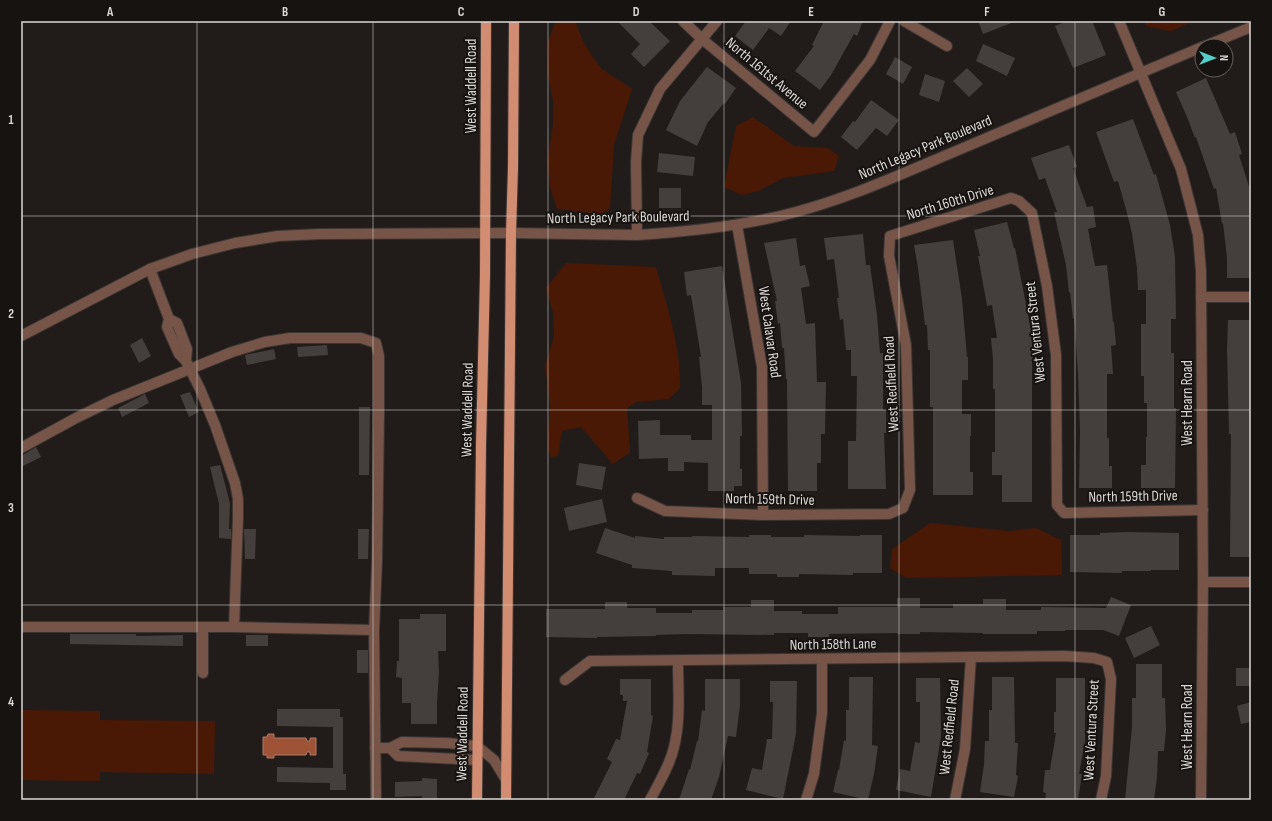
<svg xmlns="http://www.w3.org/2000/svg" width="1272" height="821" font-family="'Sofia Sans Condensed',sans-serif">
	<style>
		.green { fill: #4a1905 }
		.water { fill: #9e5336; stroke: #b07b66 }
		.building { fill: #443f3d }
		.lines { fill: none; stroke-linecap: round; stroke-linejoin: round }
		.minor-casing { stroke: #3b3634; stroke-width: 12 }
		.major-casing { stroke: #3b3634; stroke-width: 12 }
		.minor { stroke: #765548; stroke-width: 10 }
		.major { stroke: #d18c72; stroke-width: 10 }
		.grid { fill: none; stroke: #dbd8d6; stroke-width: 1; stroke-opacity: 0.55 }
		.labels { text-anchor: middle; stroke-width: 4; stroke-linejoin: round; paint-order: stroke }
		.street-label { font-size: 15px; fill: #dbd8d6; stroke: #171311 }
		.neatline { fill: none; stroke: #dbd8d6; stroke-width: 1.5 }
		.grid-label { font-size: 13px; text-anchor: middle; font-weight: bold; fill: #dbd8d6 }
	</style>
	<rect width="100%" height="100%" fill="#211c1a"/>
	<g class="green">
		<polygon points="556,21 575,21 583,41 592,56 602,69 632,89 614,145 610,209 600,214 557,209 550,187 547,162 553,125 553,101 547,70 548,41"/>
		<polygon points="1144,21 1194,21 1171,31 1146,26"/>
		<polygon points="753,117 794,146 828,148 839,156 834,171 783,178 758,191 742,195 724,187 736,126"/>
		<path d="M566,263L656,267C667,306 681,347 680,388L669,399L636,402L627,408L630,452L613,464L581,427L562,431L558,456L551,457L547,447L550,406L545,365L554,337L553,312L546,288Z"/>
		<polygon points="930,523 1009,531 1036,528 1061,540 1062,575 906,578 890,568 892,549"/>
		<polygon points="21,710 100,711 100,720 215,721 214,774 100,772 100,781 21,780"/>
	</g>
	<polygon class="water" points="268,734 274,734 274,738 306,738 307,741 310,741 310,738 316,738 316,755 310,755 310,752 307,752 306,755 274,755 274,758 267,758 267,755 263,755 263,737 267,737"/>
	<g class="building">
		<polygon points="617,21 649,21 670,41 644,67 631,54 640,44"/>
		<polygon points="746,21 791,21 781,36 769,28 753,50 735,36"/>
		<polygon points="824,21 863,21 857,36 854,34 831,75 820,90 795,71 814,46 812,45"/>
		<polygon points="978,21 1013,21 1014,22 983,34"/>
		<polygon points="1067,21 1092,21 1106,55 1073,68 1055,26"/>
		<polygon points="983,44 1015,58 1007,76 976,61"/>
		<polygon points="895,57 912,67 903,84 886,74"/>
		<polygon points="707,67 736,88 725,104 724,103 708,122 697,146 666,130 680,101"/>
		<polygon points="967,68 983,84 969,97 953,81"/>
		<polygon points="925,74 945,81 939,102 919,95"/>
		<polygon points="1206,78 1230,134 1235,132 1242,154 1239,155 1251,193 1251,278 1227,278 1227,258 1223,223 1222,224 1216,188 1214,189 1196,137 1195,138 1187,117 1176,92"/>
		<polygon points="871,100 899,120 887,136 876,128 857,150 841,137 853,121 855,122"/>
		<polygon points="1133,119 1154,175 1156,174 1170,225 1175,257 1176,319 1171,319 1171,353 1174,353 1174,408 1176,408 1175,488 1141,488 1141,465 1146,465 1146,437 1147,437 1147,403 1144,403 1144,376 1141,376 1141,324 1146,324 1146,290 1138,290 1137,268 1132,233 1127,213 1118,181 1114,182 1096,132"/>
		<polygon points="1069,145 1077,167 1073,168 1087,207 1093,206 1096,227 1088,229 1095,266 1107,265 1113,322 1114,322 1116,345 1111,346 1113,374 1107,374 1107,438 1109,438 1109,466 1112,466 1112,488 1079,488 1080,431 1078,373 1074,318 1073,319 1070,292 1069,293 1066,265 1054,212 1057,212 1045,178 1039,180 1031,158"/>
		<polygon points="659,153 695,157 693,176 657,172"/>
		<rect x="659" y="188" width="22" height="20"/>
		<polygon points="1007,222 1014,248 1015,248 1032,335 1033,359 1032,359 1032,502 1002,502 1002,475 992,475 992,452 995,452 995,389 993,389 993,359 991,338 997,338 992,305 987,306 978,256 980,256 974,230"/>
		<polygon points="863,234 866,265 870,265 877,315 880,353 883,353 883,410 886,410 886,433 884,433 886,489 848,489 848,441 856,441 857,376 851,376 851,350 846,350 843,319 840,320 837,298 839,298 834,259 827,260 824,238"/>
		<polygon points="796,238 800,266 805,265 810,286 801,288 806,324 815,323 817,382 826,382 825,434 821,434 821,463 817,463 817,491 788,491 787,379 786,379 784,348 782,348 780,323 778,324 775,301 777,301 764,243"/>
		<polygon points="953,240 962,299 967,357 968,357 968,380 962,380 962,414 971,414 971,436 970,436 970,472 973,472 973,495 933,495 933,407 930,407 930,350 928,350 927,325 925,325 918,268 914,245"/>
		<polygon points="722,266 741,383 742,436 740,436 740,469 742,469 742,486 734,486 734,491 708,491 708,463 684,462 684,471 668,471 668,458 639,459 638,421 660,420 660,435 691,435 691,440 712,440 712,405 702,405 702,387 699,357 701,357 691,295 687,296 684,272"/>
		<polygon points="1228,320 1251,320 1251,557 1230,557 1231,434 1229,434 1227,349"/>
		<polygon points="142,338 151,356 139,363 130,345"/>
		<polygon points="327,345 328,355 298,357 297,347"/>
		<polygon points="274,349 276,359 247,365 245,355"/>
		<polygon points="190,392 199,412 189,417 180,395"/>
		<polygon points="145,394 149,403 122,417 118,408"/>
		<polygon points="359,407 370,407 369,475 359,475"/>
		<polygon points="36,447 41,457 21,467 21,456"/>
		<polygon points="579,463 606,467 602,490 576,485"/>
		<polygon points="220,465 230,503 229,529 231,529 231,539 219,538 219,504 210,467"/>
		<polygon points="602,499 607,522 569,531 564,508"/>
		<polygon points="605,528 635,538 635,536 664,539 664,537 692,537 692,536 749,537 749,535 771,535 771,537 804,537 804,535 860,536 860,535 882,535 882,573 853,573 853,575 799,574 799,577 777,577 777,574 749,574 749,568 715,568 715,576 672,575 672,571 632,568 632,565 596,553"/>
		<polygon points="244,529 256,529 255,559 245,559"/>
		<polygon points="358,529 369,529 368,559 358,559"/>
		<polygon points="1128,532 1179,533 1179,570 1151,570 1151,571 1122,571 1122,573 1070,572 1070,535 1100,535 1100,533"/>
		<polygon points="1111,597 1131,605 1119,636 1103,630 1065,630 1065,631 1037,631 1037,634 983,634 983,633 920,632 920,634 897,634 897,633 829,634 829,637 808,637 808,633 774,633 774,635 686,634 656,635 656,636 597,637 597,638 546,637 546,609 605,609 605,602 627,602 627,608 656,608 656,613 692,613 692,610 723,610 723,607 751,607 751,600 774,600 774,611 802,611 802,614 838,614 838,607 897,607 897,598 920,598 920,608 953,608 953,604 983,604 983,599 1006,599 1006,610 1041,610 1041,607 1106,608"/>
		<polygon points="420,614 446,614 446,651 438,651 439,672 437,703 437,724 411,724 411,703 402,703 402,678 396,677 397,661 399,661 399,619 420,619"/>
		<polygon points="1151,626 1160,645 1134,658 1125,638"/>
		<polygon points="70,634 136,634 136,636 183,635 183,646 70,644"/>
		<rect x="246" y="635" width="22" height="11"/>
		<rect x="357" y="650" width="11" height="23"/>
		<polygon points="1136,664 1162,664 1162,698 1165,698 1166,730 1164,751 1158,751 1157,777 1154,800 1125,800 1132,727 1132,698 1136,698"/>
		<rect x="1236" y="668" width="15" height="18"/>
		<polygon points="849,677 873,677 872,745 878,746 874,774 868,800 833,792 838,770 839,770 844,740 846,741 846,710 849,710"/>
		<polygon points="992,677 1014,677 1015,743 1018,743 1016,775 1018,776 1014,797 980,792 984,765 985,741 989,741 989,710 992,710"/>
		<polygon points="916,678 940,678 941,737 931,797 896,790 900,769 910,771 915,742 920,743 920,702 916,702"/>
		<polygon points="1056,678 1085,678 1085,741 1079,774 1082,774 1078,800 1045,800 1046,793 1043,792 1045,770 1050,770 1056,733 1054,733 1054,712 1056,712"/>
		<polygon points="620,679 651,679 651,715 653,716 647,752 649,753 640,774 637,773 624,800 593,800 612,762 607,759 616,739 620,740 627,701 623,701 623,695 620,695"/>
		<polygon points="705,679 740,679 740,705 736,737 728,736 719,777 711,800 679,800 689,769 690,770 697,741 698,741 702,710 705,711"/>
		<polygon points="770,681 797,681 796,734 783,799 746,790 752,768 762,770 767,739 772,739 773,702 770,702"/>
		<polygon points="1251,702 1251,722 1241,724 1237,706"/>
		<polygon points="277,709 340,709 340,717 343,717 343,774 346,774 346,790 330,790 330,783 277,782 277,767 333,768 333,727 277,726"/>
		<polygon points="422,778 437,779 437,799 422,798 422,796 395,797 395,782 422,781"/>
	</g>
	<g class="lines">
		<defs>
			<g id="minor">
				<polyline points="683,21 702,39 814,132 870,60 890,21"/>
				<polyline points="904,21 947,46"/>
				<polyline points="1119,21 1181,169 1198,235 1201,271 1203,582 1201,800"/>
				<polyline points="1205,46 1251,27"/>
				<polyline points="737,225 762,367 763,515"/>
				<polyline points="637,235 636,162 638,135 660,89 717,21"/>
				<polyline points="150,269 169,319 167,327 179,354 186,361"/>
				<polyline points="1201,297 1251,297"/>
				<polyline points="169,319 177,323 187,349 186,361 200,389 215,425 235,483 238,499 238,518 234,627"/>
				<path d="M21,336L150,269L192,254L235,243L278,236L320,234L511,233L637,235C685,232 733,227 780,216C841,202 899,175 956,151C1038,116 1120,82 1202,47"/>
				<polyline points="21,448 76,418 113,400 232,352 265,342 290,338 361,338 376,343 379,356 379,414 377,561 374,630 376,800"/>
				<polyline points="637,498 665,511 763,515 889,514 903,508 910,490 906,345 889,256 890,236 1011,198 1019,201 1032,213 1047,286 1056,355 1057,505 1064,513 1203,510"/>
				<polyline points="1203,582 1251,582"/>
				<polyline points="21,627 234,627 374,630"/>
				<polyline points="203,627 203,673"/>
				<polyline points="565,680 590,661 1065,656 1094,658 1107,662 1111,679 1106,776 1101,800"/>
				<polyline points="375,748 390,748 402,742 447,743 477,746 494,760 506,780"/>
				<polyline points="390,748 398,756 477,760"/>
				<path d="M650,800C659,783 670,765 674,747C681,719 678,689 678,661"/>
				<polyline points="806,800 814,774 822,713 822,659"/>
				<polyline points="955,800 965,749 971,657"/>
			</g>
			<g id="major">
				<polyline points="477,800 481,445 485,275 486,21"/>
				<polyline points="506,800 511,233 513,167 514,21"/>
			</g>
		</defs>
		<use href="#minor" class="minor-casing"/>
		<use href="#major" class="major-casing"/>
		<use href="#minor" class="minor"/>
		<use href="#major" class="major"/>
	</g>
	<path class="grid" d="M197,21V800M373,21V800M548,21V800M724,21V800M899,21V800M1075,21V800M21,216H1251M21,410H1251M21,605H1251"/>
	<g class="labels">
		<g class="street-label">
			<text transform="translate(767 73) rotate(40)" y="5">North 161tst Avenue</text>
			<text transform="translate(471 86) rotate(-90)" y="5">West Waddell Road</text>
			<text transform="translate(925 147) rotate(-23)" y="5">North Legacy Park Boulevard</text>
			<text transform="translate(950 202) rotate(-17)" y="5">North 160th Drive</text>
			<text transform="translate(618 217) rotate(-1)" y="5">North Legacy Park Boulevard</text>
			<text transform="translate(770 332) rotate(82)" y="5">West Calavar Road</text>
			<text transform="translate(1035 332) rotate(-96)" y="5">West Ventura Street</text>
			<text transform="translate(891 384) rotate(-93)" y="5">West Redfield Road</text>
			<text transform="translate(1187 403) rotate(-90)" y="5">West Hearn Road</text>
			<text transform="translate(467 410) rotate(-89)" y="5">West Waddell Road</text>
			<text transform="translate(1133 496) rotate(-1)" y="5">North 159th Drive</text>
			<text transform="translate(770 499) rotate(1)" y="5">North 159th Drive</text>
			<text transform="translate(833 644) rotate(-1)" y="5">North 158th Lane</text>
			<text transform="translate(949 727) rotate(-84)" y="5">West Redfield Road</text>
			<text transform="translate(1187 727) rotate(-90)" y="5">West Hearn Road</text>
			<text transform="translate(1091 730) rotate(-87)" y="5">West Ventura Street</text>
			<text transform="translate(462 734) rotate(-89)" y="5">West Waddell Road</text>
		</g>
	</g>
	<rect width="1272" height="821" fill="none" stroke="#171311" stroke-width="44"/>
	<g transform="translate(1214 58) rotate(90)"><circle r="19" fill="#171311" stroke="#656260"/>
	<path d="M0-3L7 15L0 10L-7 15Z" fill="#54cdc8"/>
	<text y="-6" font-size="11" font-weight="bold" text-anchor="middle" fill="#dbd8d6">N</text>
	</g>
	<rect x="22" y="22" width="1228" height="777" class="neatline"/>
	<g class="grid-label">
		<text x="110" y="16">A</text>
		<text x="285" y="16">B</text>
		<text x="461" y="16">C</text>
		<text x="636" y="16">D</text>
		<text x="811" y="16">E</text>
		<text x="987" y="16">F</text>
		<text x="1162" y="16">G</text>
		<text x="11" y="124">1</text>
		<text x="11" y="318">2</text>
		<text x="11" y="512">3</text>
		<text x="11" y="706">4</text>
	</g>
</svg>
